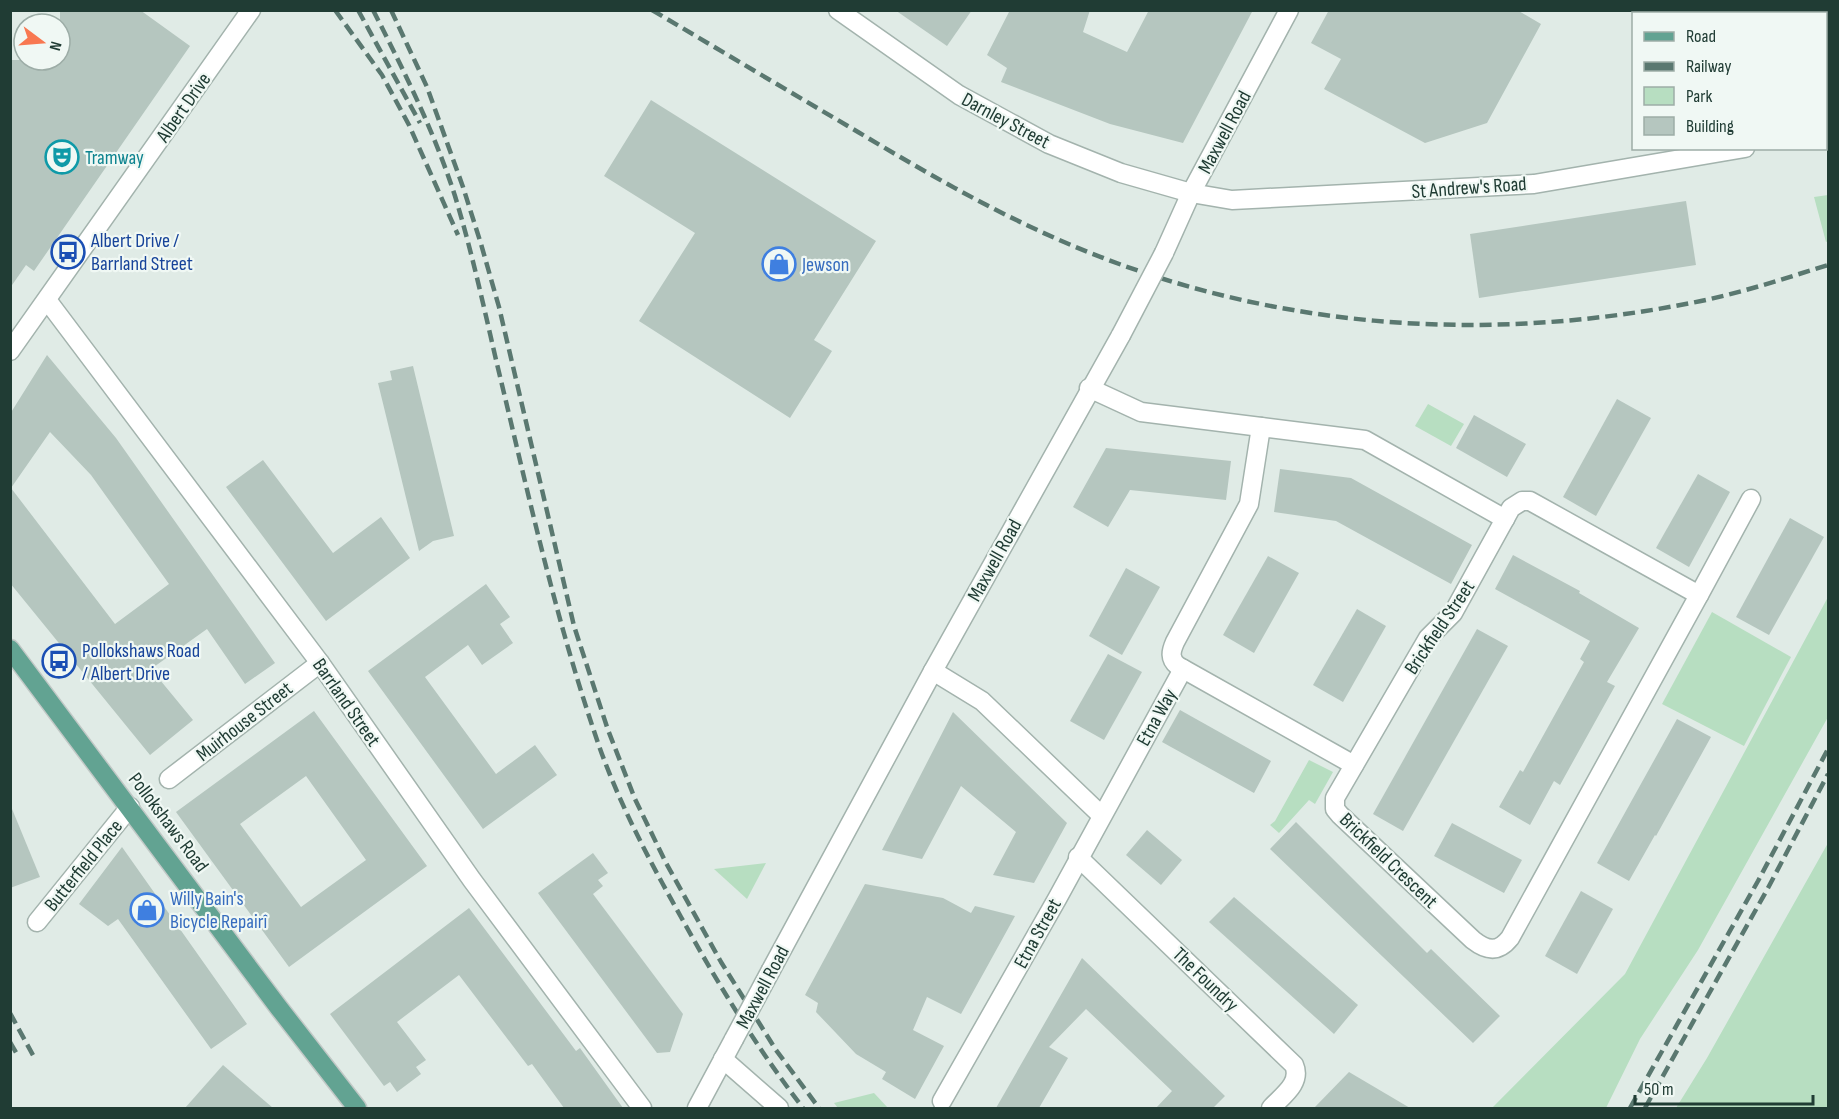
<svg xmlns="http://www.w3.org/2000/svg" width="1839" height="1119" font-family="'Sofia Sans Condensed',sans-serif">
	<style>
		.green { fill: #b7dec1 }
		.building { fill: #b5c6bf; fill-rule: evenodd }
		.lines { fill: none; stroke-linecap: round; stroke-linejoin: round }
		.minor-casing { stroke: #a3b3ad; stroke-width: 21 }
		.tertiary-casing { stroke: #a3b3ad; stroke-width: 21 }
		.primary-casing { stroke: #c1c8c6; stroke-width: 21 }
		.minor { stroke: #fff; stroke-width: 18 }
		.tertiary { stroke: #fff; stroke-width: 18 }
		.primary { stroke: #62a392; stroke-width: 18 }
		.rail { stroke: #5a7870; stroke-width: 4.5; stroke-dasharray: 12 6; stroke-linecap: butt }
		.minor-bridge-casing { stroke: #a3b3ad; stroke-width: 21; stroke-linecap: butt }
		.minor-bridge { stroke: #fff; stroke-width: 18 }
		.labels { text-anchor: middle; stroke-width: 4.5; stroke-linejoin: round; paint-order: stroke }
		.street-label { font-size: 20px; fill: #203c34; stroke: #f0f8f4 }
		.culture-label { font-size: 20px; fill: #0d838f; stroke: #f0f8f4; text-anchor: start }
		.transit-label { font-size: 20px; fill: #164399; stroke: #f0f8f4; text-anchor: start }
		.shop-label { font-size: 20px; fill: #366cbe; stroke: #f0f8f4; text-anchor: start }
	</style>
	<rect width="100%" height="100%" fill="#e0ebe6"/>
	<g class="green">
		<polygon points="1828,195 1828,241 1826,242 1814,197"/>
		<polygon points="1428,404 1464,424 1451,446 1415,426"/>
		<polygon points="1828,597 1828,717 1698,950 1640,1039 1606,1108 1492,1108 1625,974"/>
		<polygon points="1712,612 1791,657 1744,746 1662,704"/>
		<polygon points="1309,760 1333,772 1315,804 1309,800 1279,833 1270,825 1275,821"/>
		<polygon points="1828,843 1828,1108 1676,1108 1707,1058"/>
		<polygon points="766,863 747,899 714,869"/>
		<polygon points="874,1093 888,1108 838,1108 834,1103"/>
	</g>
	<g class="building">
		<polygon points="60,10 140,10 190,46 34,271 26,265 10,288 10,60 60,60"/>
		<polygon points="895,10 972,10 947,46"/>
		<polygon points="1010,10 1090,10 1083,32 1127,52 1149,10 1253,10 1183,143 1110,124 1001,82 1007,68 987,55"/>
		<polygon points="1329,10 1517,10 1541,24 1487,123 1425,143 1324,89 1341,59 1311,43"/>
		<polygon points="651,100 876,241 814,340 832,351 790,418 639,321 695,233 604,176"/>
		<polygon points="1686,201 1696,265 1479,298 1470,234"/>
		<path d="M47,355L116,438L275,663L245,684L207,629L151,669L193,720L150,755L10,583V414ZM50,432L91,475L169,584L115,624L11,488Z"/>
		<polygon points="413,366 454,536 433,541 419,551 378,383 392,380 390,371"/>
		<polygon points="1617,399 1651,418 1596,516 1563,497"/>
		<polygon points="1474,415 1526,444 1507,477 1456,448"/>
		<polygon points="1106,448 1231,461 1226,500 1130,490 1108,527 1073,507"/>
		<polygon points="263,460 333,553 381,517 410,558 326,621 226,487"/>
		<polygon points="1280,469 1351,478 1472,545 1451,584 1336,521 1274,512"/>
		<polygon points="1698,474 1730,492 1689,567 1656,548"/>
		<polygon points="1790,518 1824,537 1769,635 1736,617"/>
		<polygon points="1513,555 1580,591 1579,593 1639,628 1607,682 1615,686 1560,785 1554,781 1530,825 1499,807 1520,770 1523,772 1584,662 1580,659 1590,641 1495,589"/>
		<polygon points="1268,556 1299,573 1254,653 1223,635"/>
		<polygon points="1126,568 1160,587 1122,655 1089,636"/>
		<polygon points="486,584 510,617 500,624 513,643 482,665 468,645 425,677 496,774 535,745 557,775 483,829 368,671"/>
		<polygon points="1357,609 1386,626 1343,702 1313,685"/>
		<polygon points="1477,629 1508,646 1403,831 1373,814"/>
		<polygon points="1108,654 1142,672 1104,740 1070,721"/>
		<polygon points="1180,710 1271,761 1254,793 1162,742"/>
		<path d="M314,711L427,866L289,967L176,812ZM306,776L366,860L301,907L240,824Z"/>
		<polygon points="953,712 1067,823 1034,883 993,875 1016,832 961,786 922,859 882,850"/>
		<polygon points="1677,719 1711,737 1656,836 1655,835 1629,881 1597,863"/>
		<polygon points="10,804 40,877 10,888"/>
		<polygon points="1296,822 1427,953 1431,949 1500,1016 1473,1043 1270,849"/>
		<polygon points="1452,823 1522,860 1504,893 1434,856"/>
		<polygon points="1147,830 1182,860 1161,885 1126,855"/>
		<polygon points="122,847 247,1024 211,1049 118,919 108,926 79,904"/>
		<polygon points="593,853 608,873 598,880 603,886 593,894 683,1014 670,1052 657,1053 538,893"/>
		<polygon points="865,884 943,898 971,913 975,906 1015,916 961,1014 927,997 913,1030 944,1046 915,1099 882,1079 886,1072 856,1054 816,1012 818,1003 805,995"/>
		<polygon points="1581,891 1613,909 1577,974 1545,956"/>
		<polygon points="1234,897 1358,1005 1334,1034 1209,922"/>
		<polygon points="469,908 576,1051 580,1048 623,1108 564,1108 532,1064 528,1066 459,975 397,1022 426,1060 416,1067 421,1074 397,1092 390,1082 384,1086 330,1014"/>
		<polygon points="1082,958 1225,1096 1213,1108 1156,1108 1172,1091 1086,1009 1049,1047 1068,1058 1039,1108 996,1108"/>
		<polygon points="223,1065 273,1108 185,1108"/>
		<polygon points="1349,1072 1410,1108 1314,1108"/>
	</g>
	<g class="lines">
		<defs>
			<g id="minor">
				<polyline points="1164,253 1191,193 1289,10"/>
				<polyline points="47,300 320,663 472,880 642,1108"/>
				<polyline points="1089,388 1141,412 1261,427"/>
				<path d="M1522,501H1530L1699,595L1510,938C1498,953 1487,951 1473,940L1340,815L1335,809V798L1428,638L1453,613L1511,508Z"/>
				<polyline points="1699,595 1751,499"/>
				<polyline points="933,671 982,701 1101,815"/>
				<path d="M1354,765L1178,666C1169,659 1171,651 1175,642L1249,504L1261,427L1365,440L1505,519"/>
				<polyline points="169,779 320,663"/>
				<path d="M1078,857L1294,1065C1302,1083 1282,1096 1271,1108"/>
				<polyline points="37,922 130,807"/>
				<polyline points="771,970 933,671 1121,335"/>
				<polyline points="723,1059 779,1108"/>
				<polyline points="942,1101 1057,899 1183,669"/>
				<polyline points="697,1108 734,1039"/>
			</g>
			<g id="tertiary">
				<polyline points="838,10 959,95 1049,144 1121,173 1191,193 1232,200 1534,184 1745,148"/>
				<polyline points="1826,133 1828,132"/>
				<polyline points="10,351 251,10"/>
			</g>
			<polyline id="primary" points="10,649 279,1008 357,1108"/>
		</defs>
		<use href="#minor" class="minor-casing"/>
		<use href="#tertiary" class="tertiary-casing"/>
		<use href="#primary" class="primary-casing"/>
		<use href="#minor" class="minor"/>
		<use href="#tertiary" class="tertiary"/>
		<use href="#primary" class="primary"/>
		<g class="rail">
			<polyline points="335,10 382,75 409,125 458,235"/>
			<polyline points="358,10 420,123"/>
			<path d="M373,10C404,71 434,131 455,196C472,252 484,308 497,364C527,488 554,613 595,734C616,798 648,858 681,917C718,984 757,1048 803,1108"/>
			<polyline points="391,10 427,87 463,187 481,244 499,307 574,626 608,730 635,799 666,863 721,962 776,1050 819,1108"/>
			<path d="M652,10C721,51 790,92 858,132C925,172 992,211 1064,242C1267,330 1486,345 1701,301C1744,292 1786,278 1828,265"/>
			<polyline points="10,1013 34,1057"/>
			<polyline points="10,1042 18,1056"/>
			<polyline points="1630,1108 1758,881 1828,749"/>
			<polyline points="1645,1108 1768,888 1828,774"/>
		</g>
		<defs>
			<g id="minor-bridge">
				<polyline points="1121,335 1164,253"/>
				<polyline points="734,1039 771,970"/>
			</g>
		</defs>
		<use href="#minor-bridge" class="minor-bridge-casing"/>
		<use href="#minor-bridge" class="minor-bridge"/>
	</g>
	<defs>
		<symbol id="theatre-ring" viewBox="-11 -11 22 22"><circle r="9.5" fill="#f0f8f4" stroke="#0f9aa8" stroke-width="1.5"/><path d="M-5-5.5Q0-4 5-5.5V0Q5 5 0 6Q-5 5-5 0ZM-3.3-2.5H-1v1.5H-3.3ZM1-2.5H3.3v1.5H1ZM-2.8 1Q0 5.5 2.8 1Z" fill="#0f9aa8"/></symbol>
		<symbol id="bus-ring" viewBox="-11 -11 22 22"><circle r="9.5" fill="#f0f8f4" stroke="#1a4fb4" stroke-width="1.5"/><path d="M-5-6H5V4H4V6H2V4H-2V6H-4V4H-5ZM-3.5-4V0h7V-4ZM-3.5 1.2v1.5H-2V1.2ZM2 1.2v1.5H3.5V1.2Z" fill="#1a4fb4"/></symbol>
		<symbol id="shop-ring" viewBox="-11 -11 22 22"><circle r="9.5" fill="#f0f8f4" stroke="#3f7fe0" stroke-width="1.5"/><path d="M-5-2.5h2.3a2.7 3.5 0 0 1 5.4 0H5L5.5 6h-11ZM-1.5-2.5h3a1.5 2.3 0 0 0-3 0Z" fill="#3f7fe0"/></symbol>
	</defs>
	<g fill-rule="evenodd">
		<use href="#theatre-ring" x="43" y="138" width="38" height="38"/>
		<use href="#bus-ring" x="49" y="233" width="38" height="38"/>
		<use href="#shop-ring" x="760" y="245" width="38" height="38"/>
		<use href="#bus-ring" x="40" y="642" width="38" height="38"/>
		<use href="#shop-ring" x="128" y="891" width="38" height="38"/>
	</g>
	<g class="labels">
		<g class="street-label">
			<text transform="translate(183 107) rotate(-55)" y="7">Albert Drive</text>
			<text transform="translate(1006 120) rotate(28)" y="7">Darnley Street</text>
			<text transform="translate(1224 132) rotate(-62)" y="7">Maxwell Road</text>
			<text transform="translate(1469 187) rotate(-4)" y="7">St Andrew's Road</text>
			<text transform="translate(994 560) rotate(-61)" y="7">Maxwell Road</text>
			<text transform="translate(1439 627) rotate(-56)" y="7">Brickfield Street</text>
			<text transform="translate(347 702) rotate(55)" y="7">Barrland Street</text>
			<text transform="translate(1156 717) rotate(-61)" y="7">Etna Way</text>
			<text transform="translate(244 721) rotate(-38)" y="7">Muirhouse Street</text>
			<text transform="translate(169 822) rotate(53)" y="7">Pollokshaws Road</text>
			<text transform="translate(1389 860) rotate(44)" y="7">Brickfield Crescent</text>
			<text transform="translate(83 865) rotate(-51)" y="7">Butterfield Place</text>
			<text transform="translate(1037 933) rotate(-61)" y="7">Etna Street</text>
			<text transform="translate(1206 979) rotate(44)" y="7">The Foundry</text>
			<text transform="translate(762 987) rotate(-62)" y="7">Maxwell Road</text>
		</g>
		<g class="culture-label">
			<text x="85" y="164">Tramway</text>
		</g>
		<g class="transit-label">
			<text x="91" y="247">Albert Drive /<tspan x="91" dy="23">Barrland Street</tspan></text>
			<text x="82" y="657">Pollokshaws Road<tspan x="82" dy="23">/ Albert Drive</tspan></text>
		</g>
		<g class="shop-label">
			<text x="802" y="271">Jewson</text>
			<text x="170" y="905">Willy Bain's<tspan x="170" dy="23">Bicycle Repairî</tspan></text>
		</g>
	</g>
	<rect width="1839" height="1119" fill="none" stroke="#203c34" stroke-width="24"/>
	<rect x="1632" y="12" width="195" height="138" fill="#f0f8f4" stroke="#9dada7" stroke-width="1.5"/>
	<rect x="1644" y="32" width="30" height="9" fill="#62a392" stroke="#9dada7" stroke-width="1.5"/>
	<text x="1686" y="42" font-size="18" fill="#203c34">Road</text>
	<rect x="1644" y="62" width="30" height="9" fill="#5a7870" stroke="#9dada7" stroke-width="1.5"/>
	<text x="1686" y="72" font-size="18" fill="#203c34">Railway</text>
	<rect x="1644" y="87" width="30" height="18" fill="#b7dec1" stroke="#9dada7" stroke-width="1.5"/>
	<text x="1686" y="102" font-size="18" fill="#203c34">Park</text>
	<rect x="1644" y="117" width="30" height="18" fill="#b5c6bf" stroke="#9dada7" stroke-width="1.5"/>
	<text x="1686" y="132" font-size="18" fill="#203c34">Building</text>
	<g transform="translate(42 42) rotate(106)"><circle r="28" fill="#f0f8f4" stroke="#9dada7" stroke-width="1.5"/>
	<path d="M0-4.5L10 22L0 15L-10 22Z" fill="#f87851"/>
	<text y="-9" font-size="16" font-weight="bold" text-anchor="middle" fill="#203c34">N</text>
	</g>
	<path d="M1635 1095v9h178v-9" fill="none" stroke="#203c34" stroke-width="3"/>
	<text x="1644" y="1095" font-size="18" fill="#203c34" stroke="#f0f8f4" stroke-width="4.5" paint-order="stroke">50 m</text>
</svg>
